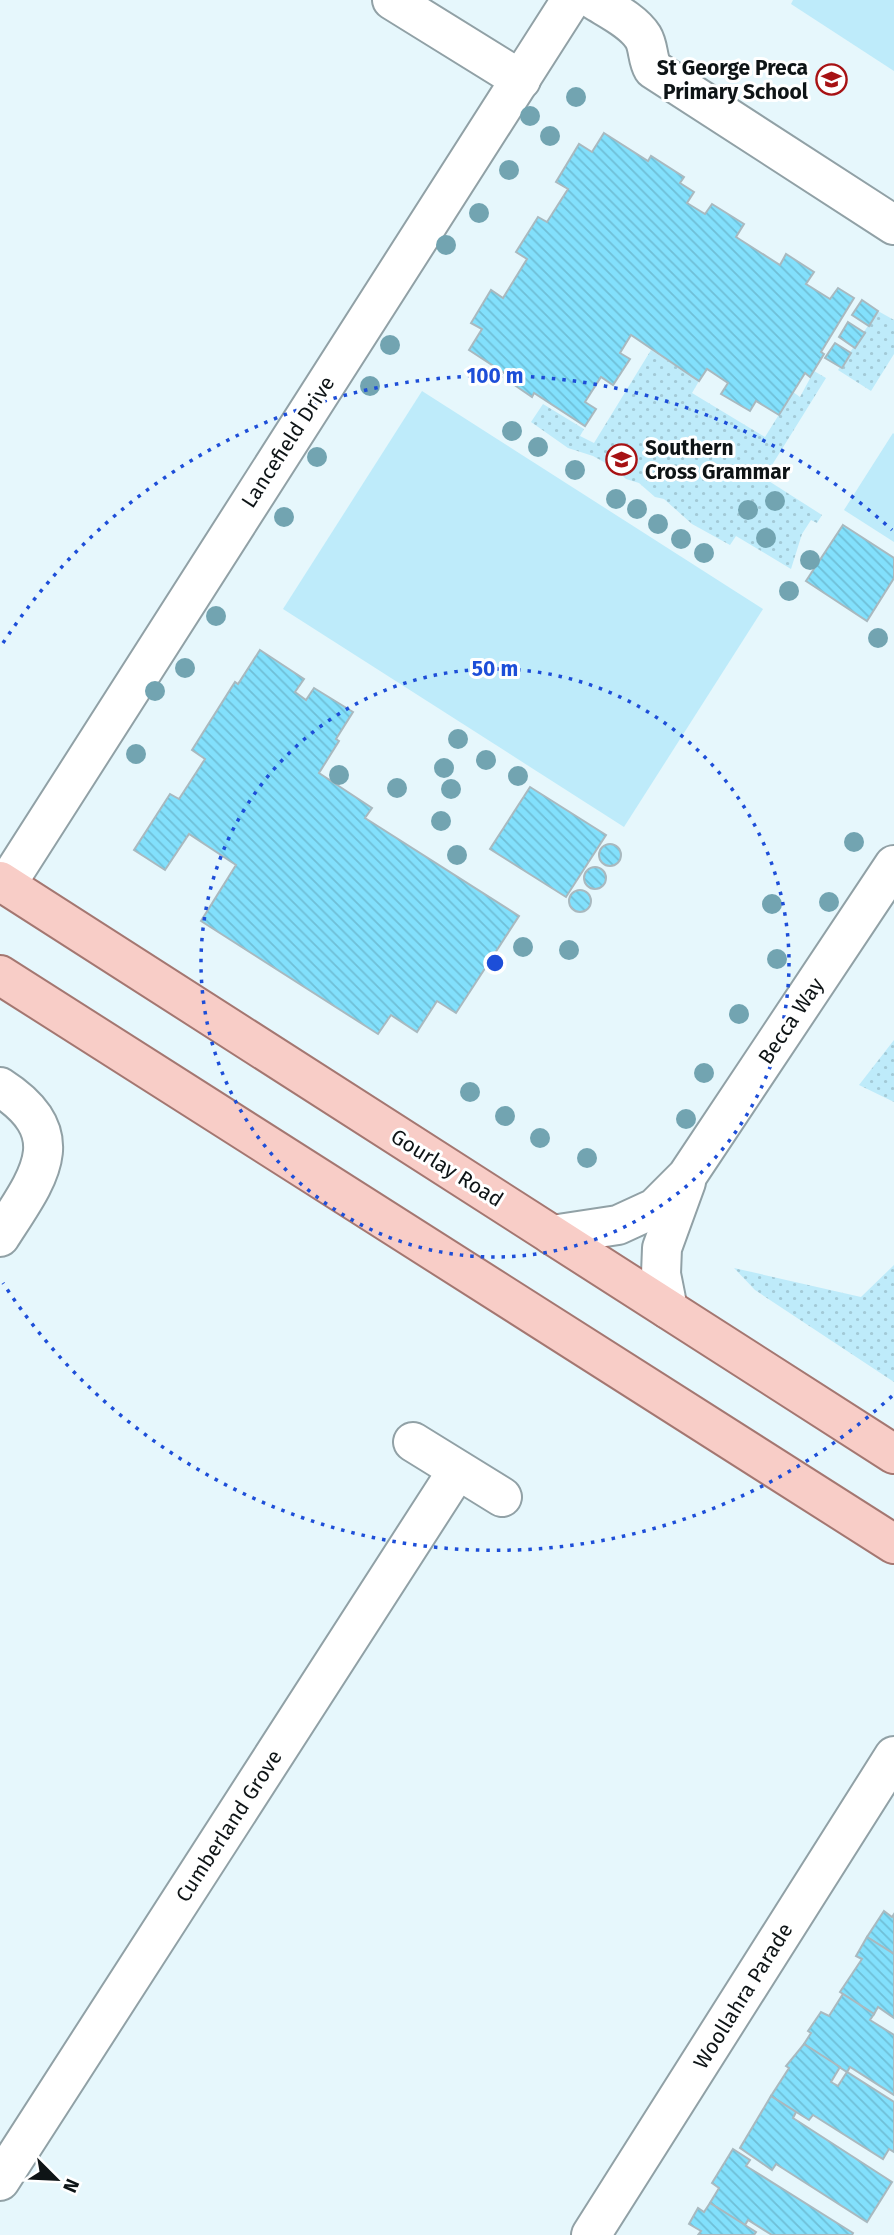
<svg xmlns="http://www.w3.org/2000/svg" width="894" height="2235" font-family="'Fira Sans',sans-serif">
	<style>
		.grass { fill: url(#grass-dots) }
		.green { fill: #beebfa }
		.building { fill: url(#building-back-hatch); stroke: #a9b9bf; stroke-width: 2 }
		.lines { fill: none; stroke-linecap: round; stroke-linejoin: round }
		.minor-casing { stroke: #91a1a6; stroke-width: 42 }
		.major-casing { stroke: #a47771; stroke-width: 42 }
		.minor { stroke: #fff; stroke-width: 38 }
		.major { stroke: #f8cdc7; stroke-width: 38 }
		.tree { fill: #72a4b1 }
		.ring { fill: none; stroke: #1d4ed8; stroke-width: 3.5; stroke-dasharray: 3.5 7 }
		.labels { text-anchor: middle; stroke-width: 6; stroke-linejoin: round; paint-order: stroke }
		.poi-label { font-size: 21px; font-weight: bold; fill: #0e1416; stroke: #fff; text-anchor: end }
		.street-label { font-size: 21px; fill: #0e1416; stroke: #fff }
		.centre { fill: #1d4ed8; stroke: #fff; stroke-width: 3.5 }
		.ring-label { font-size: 21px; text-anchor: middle; font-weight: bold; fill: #1d4ed8; stroke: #fff; stroke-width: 6; stroke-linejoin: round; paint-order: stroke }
	</style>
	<defs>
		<pattern id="grass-dots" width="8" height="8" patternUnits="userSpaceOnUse" patternTransform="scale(1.75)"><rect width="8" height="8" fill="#beebfa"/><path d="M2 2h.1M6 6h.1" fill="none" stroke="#a2c9d6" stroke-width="1.8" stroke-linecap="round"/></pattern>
		<pattern id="building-back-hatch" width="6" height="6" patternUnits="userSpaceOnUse" patternTransform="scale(1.75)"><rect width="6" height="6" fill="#82e0fc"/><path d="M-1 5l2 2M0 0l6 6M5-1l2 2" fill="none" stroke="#6fbfd7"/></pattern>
	</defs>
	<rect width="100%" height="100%" fill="#e6f7fc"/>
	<g class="grass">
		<polygon points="878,311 894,320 894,354 871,391 838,370"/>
		<polygon points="651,350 699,381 692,393 765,437 793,392 800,397 814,371 826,378 764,478 822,515 817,523 811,520 802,534 791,569 736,536 730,545 692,524 664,499 655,497 639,483 626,479 613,467 593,456 568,448 531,422 543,404 584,429 580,436 594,443"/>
		<polygon points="894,1040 894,1102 859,1085"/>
		<polygon points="894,1265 894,1382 755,1290 734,1268 861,1297"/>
	</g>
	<g class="green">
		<polygon points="793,0 894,0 894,71 791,4"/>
		<polygon points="422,391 763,609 624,827 283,609"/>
		<polygon points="893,433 894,434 894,542 844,510"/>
	</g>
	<g class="building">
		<polygon points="604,133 648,161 651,156 684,177 680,183 694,192 687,203 705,214 712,204 744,224 736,237 780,265 786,254 814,272 806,284 830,299 838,288 854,298 821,352 824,354 810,377 805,373 779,415 756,401 750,411 721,394 728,383 707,369 699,381 631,335 620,353 630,359 613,385 601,377 585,402 596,409 585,426 534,393 532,397 510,382 512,378 469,350 482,329 471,323 491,290 503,298 527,259 516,252 538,217 547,222 568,189 556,182 579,144 592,152"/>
		<polygon points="862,300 878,311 869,326 852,315"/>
		<polygon points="848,322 865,333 855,348 839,337"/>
		<polygon points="835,343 851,353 842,368 825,358"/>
		<polygon points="843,525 894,558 894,578 867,621 806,581"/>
		<polygon points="260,650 304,679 295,692 306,700 314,688 353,712 336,739 339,741 319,773 372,808 365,818 519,916 456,1013 437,1001 417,1032 391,1015 378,1034 201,921 236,865 189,834 165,870 134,850 170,794 179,799 205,759 192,750 235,682 238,684"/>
		<polygon points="530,787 606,835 566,897 490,849"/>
		<circle cx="610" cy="855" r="11"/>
		<circle cx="595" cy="878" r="11"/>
		<circle cx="580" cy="901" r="11"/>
		<polygon points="884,1911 892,1917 894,1914 894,1954 867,1937"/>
		<polygon points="867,1937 894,1954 894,2018 878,2007 874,2014 840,1992 862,1959 856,1956"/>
		<polygon points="843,1994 874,2014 870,2020 894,2035 894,2095 850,2067 847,2072 804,2044 811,2033 808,2031 821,2012 829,2016"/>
		<polygon points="804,2044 840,2067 831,2082 838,2086 847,2072 894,2102 894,2152 889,2149 883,2159 813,2115 809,2120 771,2096 789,2068 786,2066"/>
		<polygon points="771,2096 796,2112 793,2118 892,2182 867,2222 776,2164 772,2170 740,2148"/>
		<polygon points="733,2149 750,2160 746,2166 853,2233 852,2235 772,2235 748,2220 745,2225 710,2203 719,2188 712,2183"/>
		<polygon points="710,2203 745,2225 756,2232 754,2235 698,2235 701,2231 689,2224 698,2208 704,2212"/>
	</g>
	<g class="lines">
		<defs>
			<g id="minor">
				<polyline points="392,0 521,80"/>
				<path d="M594,0C610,10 633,21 643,37C649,47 647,59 653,69L894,225"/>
				<polyline points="6,885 571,0"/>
				<path d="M0,1087C75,1135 37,1179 0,1237"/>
				<polyline points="552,1235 618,1225 655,1208 687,1176 894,865"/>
				<polyline points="668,1309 661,1274 662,1248 686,1182"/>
				<polyline points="413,1442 502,1497"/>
				<polyline points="0,2181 457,1471"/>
				<polyline points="591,2235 894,1756"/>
			</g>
			<g id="major">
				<polyline points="0,881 894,1454"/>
				<polyline points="0,975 894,1544"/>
			</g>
		</defs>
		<use href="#minor" class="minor-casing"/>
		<use href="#major" class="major-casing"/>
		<use href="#minor" class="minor"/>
		<use href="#major" class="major"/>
	</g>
	<g class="tree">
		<circle cx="576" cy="97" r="10"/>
		<circle cx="530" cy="116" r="10"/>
		<circle cx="550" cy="136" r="10"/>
		<circle cx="509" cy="170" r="10"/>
		<circle cx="479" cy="213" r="10"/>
		<circle cx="446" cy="245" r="10"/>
		<circle cx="390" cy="345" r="10"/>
		<circle cx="370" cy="386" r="10"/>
		<circle cx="512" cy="431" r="10"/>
		<circle cx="538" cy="447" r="10"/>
		<circle cx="317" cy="457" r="10"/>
		<circle cx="575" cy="470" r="10"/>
		<circle cx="616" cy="499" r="10"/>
		<circle cx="775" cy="501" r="10"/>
		<circle cx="637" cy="509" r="10"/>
		<circle cx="748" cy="510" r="10"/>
		<circle cx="284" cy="517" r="10"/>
		<circle cx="658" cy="524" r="10"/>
		<circle cx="766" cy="538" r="10"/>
		<circle cx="681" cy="539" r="10"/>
		<circle cx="704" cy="553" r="10"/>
		<circle cx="810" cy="560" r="10"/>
		<circle cx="789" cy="591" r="10"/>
		<circle cx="216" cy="616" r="10"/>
		<circle cx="878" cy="638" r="10"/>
		<circle cx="185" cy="668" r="10"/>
		<circle cx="155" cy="691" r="10"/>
		<circle cx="458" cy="739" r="10"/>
		<circle cx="136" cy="754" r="10"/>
		<circle cx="486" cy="760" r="10"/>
		<circle cx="444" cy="768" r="10"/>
		<circle cx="339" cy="775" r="10"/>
		<circle cx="518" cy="776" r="10"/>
		<circle cx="397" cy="788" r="10"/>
		<circle cx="451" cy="789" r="10"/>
		<circle cx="441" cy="821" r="10"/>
		<circle cx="854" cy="842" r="10"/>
		<circle cx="457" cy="855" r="10"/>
		<circle cx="829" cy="902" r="10"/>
		<circle cx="772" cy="904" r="10"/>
		<circle cx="523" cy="947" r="10"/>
		<circle cx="569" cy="950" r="10"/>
		<circle cx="777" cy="959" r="10"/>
		<circle cx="739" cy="1014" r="10"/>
		<circle cx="704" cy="1073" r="10"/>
		<circle cx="470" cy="1092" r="10"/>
		<circle cx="505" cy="1116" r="10"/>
		<circle cx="686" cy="1119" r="10"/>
		<circle cx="540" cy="1138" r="10"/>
		<circle cx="587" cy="1158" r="10"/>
	</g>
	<g class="ring">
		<circle cx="495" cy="963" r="294"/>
		<path d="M892 1396A587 587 0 0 1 3 1283M3 643A587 587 0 0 1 892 530"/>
	</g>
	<defs>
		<symbol id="school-ring" viewBox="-11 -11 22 22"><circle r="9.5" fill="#fff" stroke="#a71214" stroke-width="1.5"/><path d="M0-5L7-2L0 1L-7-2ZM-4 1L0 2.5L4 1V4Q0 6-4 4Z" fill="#a71214"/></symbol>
	</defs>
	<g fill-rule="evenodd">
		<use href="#school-ring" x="814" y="62" width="35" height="35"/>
		<use href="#school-ring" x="604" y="442" width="35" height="35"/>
	</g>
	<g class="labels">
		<g class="poi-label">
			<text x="808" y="75">St George Preca<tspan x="808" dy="24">Primary School</tspan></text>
			<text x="645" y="455" text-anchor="start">Southern<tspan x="645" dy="24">Cross Grammar</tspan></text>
		</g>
		<g class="street-label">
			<text transform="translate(288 442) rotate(-57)" y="7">Lancefield Drive</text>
			<text transform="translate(791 1021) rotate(-56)" y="7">Becca Way</text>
			<text transform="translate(447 1168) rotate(32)" y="7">Gourlay Road</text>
			<text transform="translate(229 1826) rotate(-57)" y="7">Cumberland Grove</text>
			<text transform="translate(743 1996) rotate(-58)" y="7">Woollahra Parade</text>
		</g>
	</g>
	<circle cx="495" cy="963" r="10" class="centre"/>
	<g class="ring-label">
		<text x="495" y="383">100 m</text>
		<text x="495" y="676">50 m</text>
	</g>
	<g transform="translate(56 2179) rotate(114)" stroke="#ffffff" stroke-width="5" paint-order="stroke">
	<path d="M0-5L12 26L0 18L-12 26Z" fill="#0e1416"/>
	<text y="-10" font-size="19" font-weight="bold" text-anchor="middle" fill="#0e1416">N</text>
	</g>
</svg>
